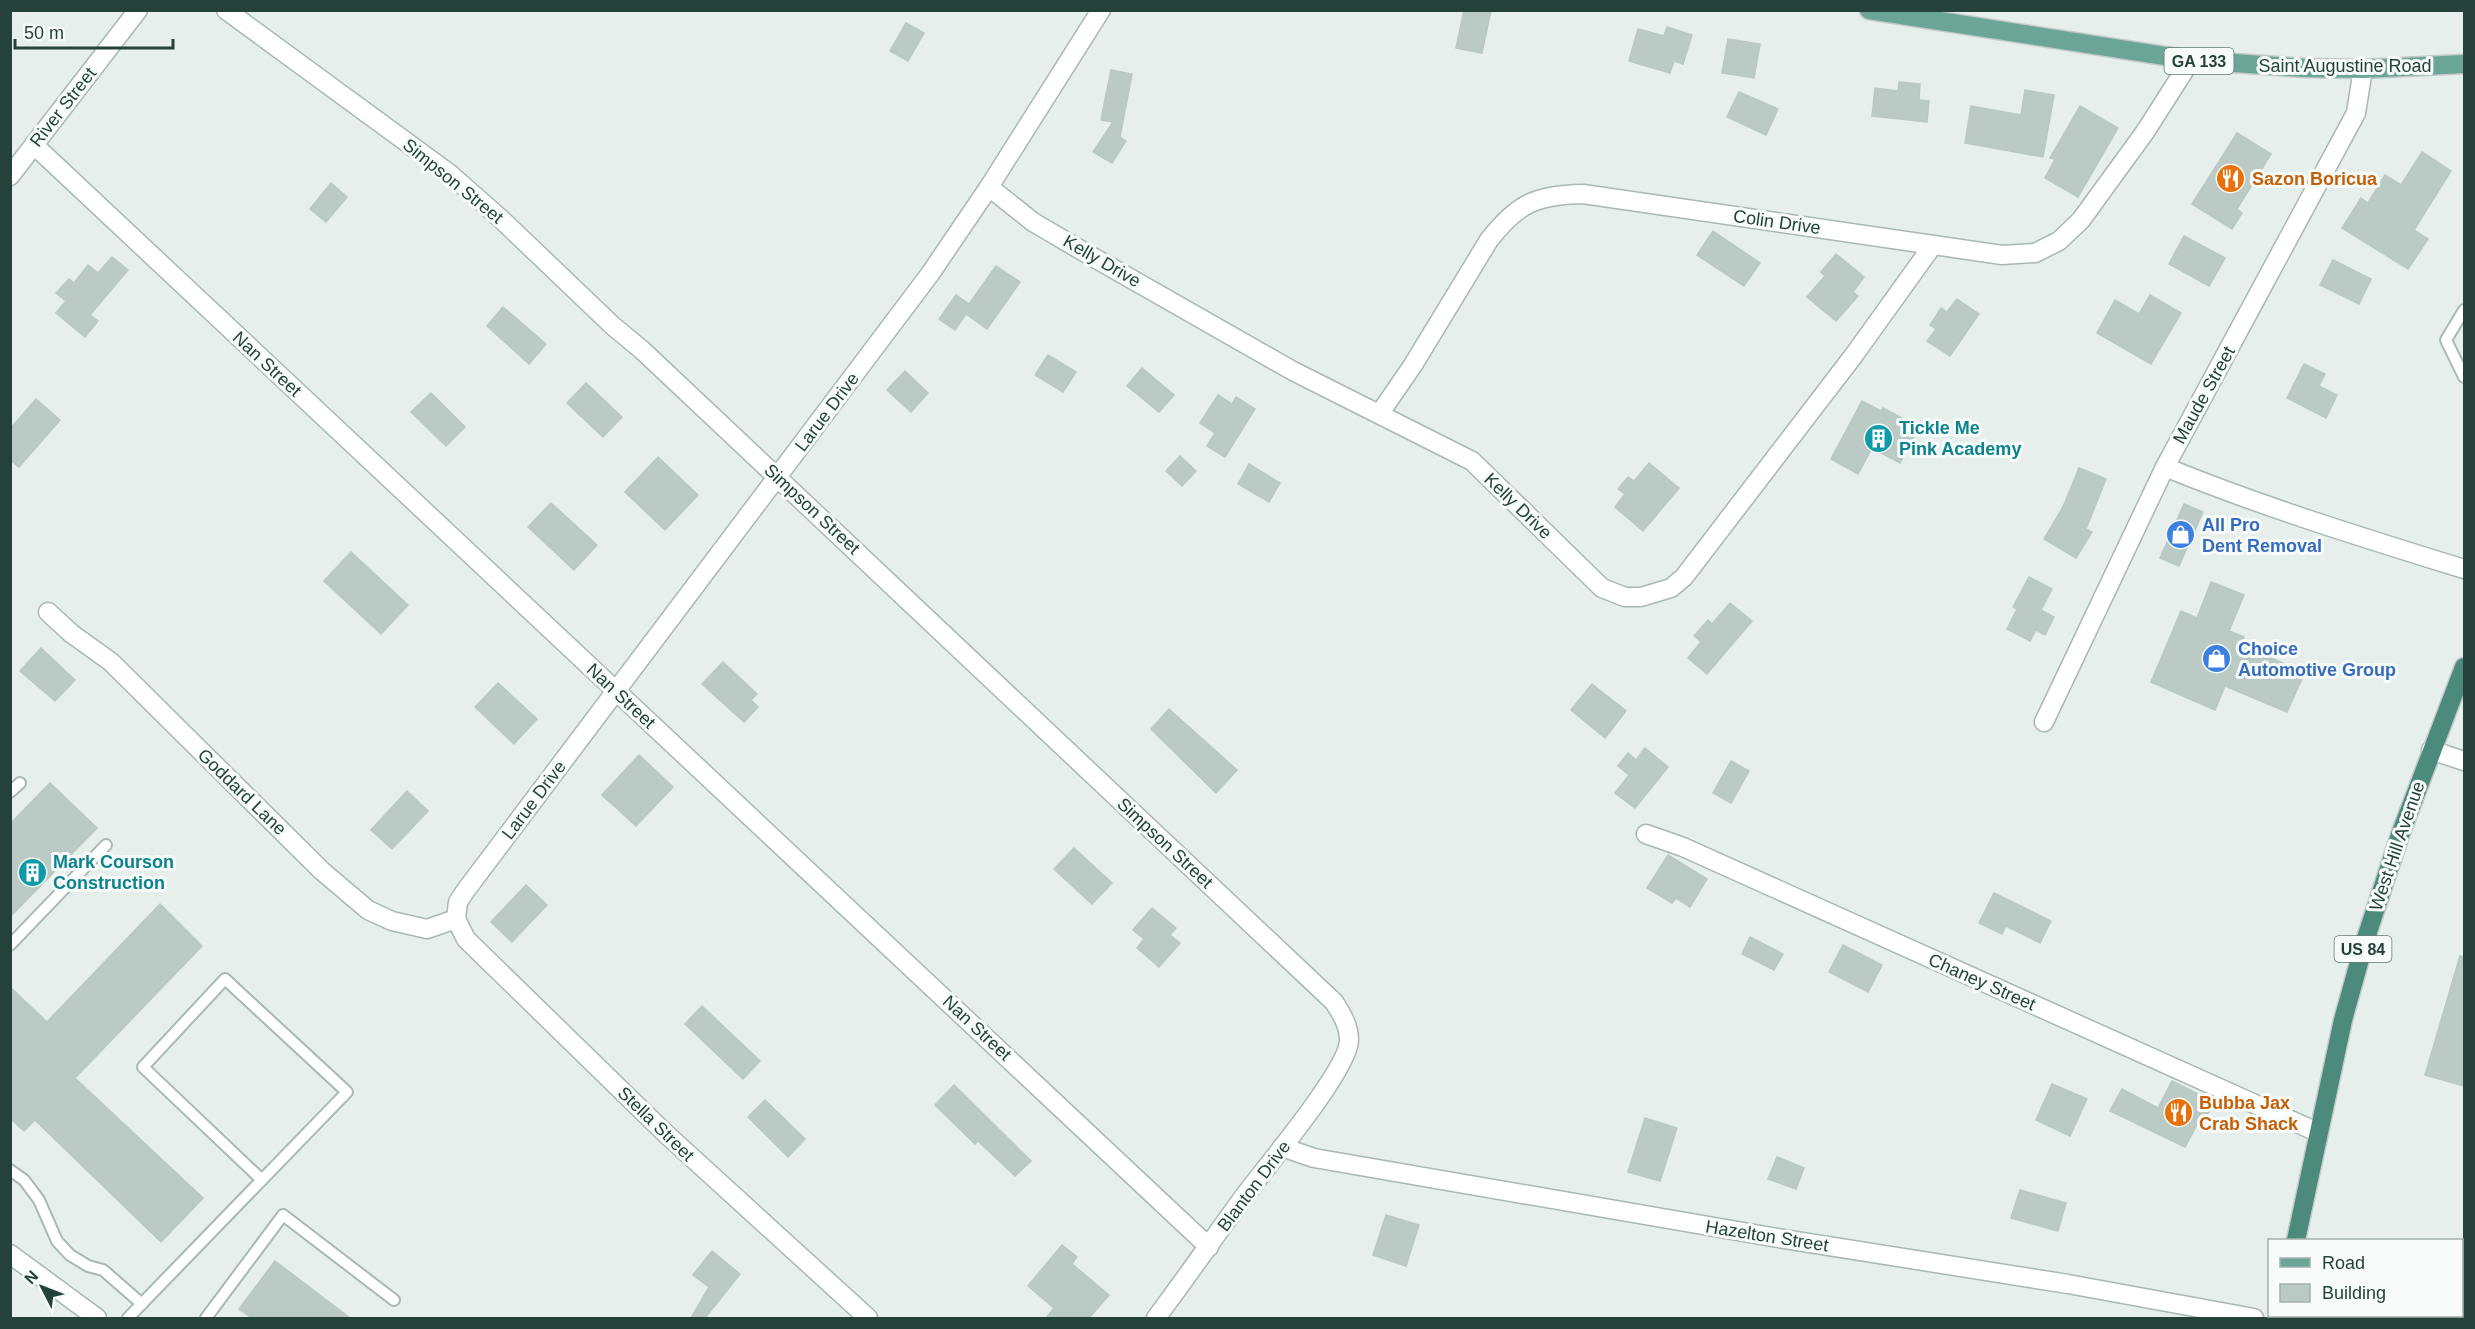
<svg xmlns="http://www.w3.org/2000/svg" width="2475" height="1329" font-family="Helvetica,sans-serif">
	<style>
		.building { fill: #bbcac4; stroke: #b8c9c2; stroke-width: 1.5 }
		.lines { fill: none; stroke-linecap: round; stroke-linejoin: round }
		.service-casing { stroke: #a8b8b2; stroke-width: 14 }
		.minor-casing { stroke: #a8b8b2; stroke-width: 21 }
		.tertiary-casing { stroke: #a8b8b2; stroke-width: 21 }
		.primary-casing { stroke: #c2cac8; stroke-width: 21 }
		.trunk-casing { stroke: #c2cac8; stroke-width: 21 }
		.service { stroke: #fff; stroke-width: 10 }
		.minor { stroke: #fff; stroke-width: 18 }
		.tertiary { stroke: #fff; stroke-width: 18 }
		.primary { stroke: #6aa596; stroke-width: 18 }
		.trunk { stroke: #4c8a7c; stroke-width: 18 }
		.labels { text-anchor: middle; stroke-width: 6; stroke-linejoin: round; paint-order: stroke }
		.shield { fill: #f7fbf9; stroke: #637a73; stroke-width: 1.5 }
		.shield-label { font-size: 16px; font-weight: bold; fill: #24423a }
		.street-label { font-size: 18px; fill: #24423a; stroke: #f7fbf9 }
		.food-label { font-size: 18px; font-weight: bold; fill: #c56008; stroke: #f7fbf9; text-anchor: start }
		.culture-label { font-size: 18px; font-weight: bold; fill: #0d838f; stroke: #f7fbf9; text-anchor: start }
		.shop-label { font-size: 18px; font-weight: bold; fill: #366cbe; stroke: #f7fbf9; text-anchor: start }
	</style>
	<rect width="100%" height="100%" fill="#e6efeb"/>
	<g class="building">
		<polygon points="1464,10 1491,10 1482,53 1456,48"/>
		<polygon points="906,23 924,33 908,61 890,51"/>
		<polygon points="1667,27 1692,35 1683,64 1674,61 1670,73 1629,61 1638,29 1664,36"/>
		<polygon points="1728,39 1760,44 1754,78 1722,73"/>
		<polygon points="1111,70 1132,74 1120,137 1126,141 1112,163 1093,152 1113,122 1101,120"/>
		<polygon points="1899,82 1920,84 1919,100 1929,101 1927,122 1872,116 1875,88 1898,91"/>
		<polygon points="2025,90 2054,95 2043,157 1965,143 1971,106 2021,115"/>
		<polygon points="1739,92 1778,109 1766,135 1727,117"/>
		<polygon points="2080,106 2118,128 2078,197 2045,178 2055,159 2050,158"/>
		<polygon points="2237,133 2271,154 2237,209 2242,213 2232,229 2192,204"/>
		<polygon points="2422,152 2451,171 2414,230 2428,239 2408,269 2342,228 2361,198 2368,203 2385,175 2401,185"/>
		<polygon points="331,183 347,197 326,222 310,209"/>
		<polygon points="1713,231 1760,263 1744,286 1697,255"/>
		<polygon points="2184,236 2225,258 2209,286 2169,264"/>
		<polygon points="1836,254 1864,277 1853,292 1858,296 1836,321 1807,297 1825,276 1821,272"/>
		<polygon points="112,257 128,270 90,315 98,321 85,337 56,313 66,301 56,293 69,279 74,283 88,265 98,273"/>
		<polygon points="2333,260 2371,279 2359,304 2320,285"/>
		<polygon points="996,266 1020,282 987,329 966,314 955,330 939,319 956,295 969,304"/>
		<polygon points="2150,295 2181,313 2151,364 2097,333 2115,300 2139,314"/>
		<polygon points="1957,299 1979,314 1950,356 1927,341 1936,329 1930,325 1941,308 1947,312"/>
		<polygon points="503,307 546,344 529,364 487,326"/>
		<polygon points="1048,355 1076,372 1063,392 1035,375"/>
		<polygon points="2304,364 2325,374 2319,386 2337,395 2326,418 2287,398"/>
		<polygon points="1142,368 1174,395 1159,412 1127,386"/>
		<polygon points="905,371 928,393 911,412 887,390"/>
		<polygon points="586,383 622,417 603,437 567,403"/>
		<polygon points="431,393 465,427 446,446 411,412"/>
		<polygon points="1218,395 1232,404 1236,397 1255,409 1225,457 1207,446 1215,433 1200,423"/>
		<polygon points="36,399 60,420 19,467 10,460 10,429"/>
		<polygon points="1862,401 1881,411 1883,408 1919,427 1900,463 1872,448 1858,474 1831,459"/>
		<polygon points="1180,456 1196,471 1182,486 1166,471"/>
		<polygon points="658,457 698,495 665,530 625,492"/>
		<polygon points="1649,463 1679,488 1643,531 1615,507 1625,494 1618,489 1628,477 1634,481"/>
		<polygon points="1249,464 1280,483 1269,502 1238,484"/>
		<polygon points="2079,468 2106,479 2086,529 2092,532 2076,558 2044,539 2063,507"/>
		<polygon points="551,503 597,545 574,570 528,527"/>
		<polygon points="2184,504 2203,512 2179,566 2160,558"/>
		<polygon points="351,552 408,605 381,634 324,581"/>
		<polygon points="2029,577 2052,589 2041,610 2054,617 2045,635 2036,630 2030,641 2007,629 2017,609 2013,607"/>
		<polygon points="2211,582 2244,595 2229,631 2244,637 2240,645 2305,672 2287,712 2225,686 2215,710 2151,682 2181,611 2197,618"/>
		<polygon points="1730,603 1752,621 1707,674 1688,658 1701,642 1694,636 1708,620 1712,624"/>
		<polygon points="41,648 75,680 55,701 20,671"/>
		<polygon points="723,662 757,694 751,700 758,707 744,722 702,684"/>
		<polygon points="498,683 537,719 514,744 475,707"/>
		<polygon points="1592,684 1626,711 1605,738 1571,710"/>
		<polygon points="1169,709 1237,770 1216,793 1151,729"/>
		<polygon points="1645,748 1668,767 1635,808 1615,793 1629,775 1618,766 1628,753 1636,760"/>
		<polygon points="639,755 673,787 636,826 602,795"/>
		<polygon points="1731,761 1749,771 1731,803 1713,793"/>
		<polygon points="50,783 97,828 10,917 10,824"/>
		<polygon points="407,791 428,811 392,849 371,830"/>
		<polygon points="1074,848 1112,883 1092,904 1054,869"/>
		<polygon points="1668,855 1707,879 1690,907 1676,898 1672,903 1647,888"/>
		<polygon points="526,885 547,905 512,942 491,922"/>
		<polygon points="1994,893 2051,921 2040,943 2006,926 2002,934 1979,923"/>
		<polygon points="160,904 202,946 75,1078 203,1198 161,1242 35,1120 24,1131 10,1118 10,987 47,1022"/>
		<polygon points="1152,908 1176,928 1170,935 1180,943 1159,967 1137,948 1144,939 1133,930"/>
		<polygon points="1750,937 1783,954 1774,970 1742,954"/>
		<polygon points="1843,945 1882,965 1868,992 1829,972"/>
		<polygon points="2460,956 2464,957 2464,1086 2425,1075"/>
		<polygon points="702,1006 760,1061 743,1079 685,1024"/>
		<polygon points="2172,1081 2214,1102 2204,1122 2200,1119 2185,1147 2110,1111 2122,1089 2158,1108"/>
		<polygon points="2052,1084 2087,1099 2070,1136 2036,1120"/>
		<polygon points="954,1085 1031,1161 1015,1176 978,1141 975,1144 935,1105"/>
		<polygon points="765,1100 805,1139 788,1157 748,1117"/>
		<polygon points="1645,1118 1677,1128 1660,1181 1628,1172"/>
		<polygon points="1777,1157 1804,1168 1796,1189 1768,1179"/>
		<polygon points="2020,1190 2066,1203 2058,1231 2011,1218"/>
		<polygon points="1386,1215 1419,1225 1406,1266 1373,1255"/>
		<polygon points="1062,1245 1077,1257 1072,1264 1109,1295 1089,1318 1046,1318 1054,1308 1028,1286"/>
		<polygon points="712,1251 740,1274 705,1318 691,1318 709,1287 693,1275"/>
		<polygon points="275,1261 350,1318 252,1318 239,1309"/>
	</g>
	<g class="lines">
		<defs>
			<g id="service">
				<polyline points="2464,310 2446,340 2464,377"/>
				<polyline points="10,792 20,783"/>
				<polyline points="10,945 106,845"/>
				<polyline points="10,1170 24,1180 39,1200 57,1241 70,1255 88,1266 103,1270 142,1304"/>
				<polyline points="128,1318 347,1092 225,979 143,1067 262,1180"/>
				<polyline points="206,1318 283,1215 394,1300"/>
			</g>
			<g id="minor">
				<path d="M226,10L450,174L501,219L613,326L642,350L1334,1002C1341,1013 1349,1025 1349,1040C1349,1069 1266,1167 1245,1195C1215,1236 1186,1278 1156,1318"/>
				<polyline points="34,145 1209,1247"/>
				<polyline points="989,187 1033,222 1091,256 1293,371 1472,461 1602,588 1625,597 1641,597 1671,588 1684,577 1854,355 1933,245"/>
				<path d="M1380,413L1413,365L1489,240C1518,203 1536,195 1583,194L2002,255L2035,253L2059,241L2081,220L2145,132L2191,60"/>
				<path d="M2165,467C2263,507 2364,538 2464,569"/>
				<polyline points="48,612 72,634 111,662 322,871 368,910 392,921 427,929 456,919"/>
				<polyline points="2044,722 2165,467 2356,113 2363,69"/>
				<polyline points="2431,750 2464,761"/>
				<polyline points="1646,834 1683,847 2317,1132"/>
				<polyline points="456,919 458,902 466,890 930,274 989,187 1101,10"/>
				<polyline points="456,919 466,939 665,1133 868,1318"/>
				<polyline points="1282,1147 1314,1158 1778,1238 2068,1284 2254,1318"/>
				<polyline points="10,1254 97,1318"/>
			</g>
			<polyline id="tertiary" points="10,176 138,10"/>
			<polyline id="primary" points="1869,10 2191,60 2305,68 2363,69 2464,64"/>
			<g id="trunk">
				<polyline points="2296,1240 2343,1020 2365,941 2400,835 2464,667"/>
				<polyline points="2279,1318 2280,1316"/>
			</g>
		</defs>
		<use href="#service" class="service-casing"/>
		<use href="#minor" class="minor-casing"/>
		<use href="#tertiary" class="tertiary-casing"/>
		<use href="#primary" class="primary-casing"/>
		<use href="#trunk" class="trunk-casing"/>
		<use href="#service" class="service"/>
		<use href="#minor" class="minor"/>
		<use href="#tertiary" class="tertiary"/>
		<use href="#primary" class="primary"/>
		<use href="#trunk" class="trunk"/>
	</g>
	<defs>
		<symbol id="restaurant-disc" viewBox="-11 -11 22 22"><circle r="9.5" fill="#e8710a" stroke="#f7fbf9"/><path d="M-5-6h1v4h1v-4h1v4h1v-4h1v5L-1.5 .5V6h-2V.5L-5-1ZM5-6V6H3V1.5H1.5Q1.5-4 5-6Z" fill="#fff"/></symbol>
		<symbol id="building-disc" viewBox="-11 -11 22 22"><circle r="9.5" fill="#0f9aa8" stroke="#f7fbf9"/><path d="M-4-6H4V6H1V3H-1V6H-4ZM-2.5-4.3h1.7v1.8h-1.7ZM.8-4.3h1.7v1.8H.8ZM-2.5-1h1.7V.8h-1.7ZM.8-1h1.7V.8H.8Z" fill="#fff"/></symbol>
		<symbol id="shop-disc" viewBox="-11 -11 22 22"><circle r="9.5" fill="#3f7fe0" stroke="#f7fbf9"/><path d="M-5-2.5h2.3a2.7 3.5 0 0 1 5.4 0H5L5.5 6h-11ZM-1.5-2.5h3a1.5 2.3 0 0 0-3 0Z" fill="#fff"/></symbol>
	</defs>
	<g fill-rule="evenodd">
		<use href="#restaurant-disc" x="2214" y="162" width="33" height="33"/>
		<use href="#building-disc" x="1862" y="422" width="33" height="33"/>
		<use href="#shop-disc" x="2164" y="518" width="33" height="33"/>
		<use href="#shop-disc" x="2200" y="642" width="33" height="33"/>
		<use href="#building-disc" x="16" y="856" width="33" height="33"/>
		<use href="#restaurant-disc" x="2162" y="1096" width="33" height="33"/>
	</g>
	<g class="labels">
		<g class="shield">
			<rect x="2164.5" y="48" width="69" height="26" rx="4.5"/>
			<rect x="2334.5" y="936" width="57" height="26" rx="4.5"/>
		</g>
		<g class="shield-label">
			<text x="2199" y="67">GA 133</text>
			<text x="2363" y="955">US 84</text>
		</g>
		<g class="street-label">
			<text x="2345" y="72">Saint Augustine Road</text>
			<text transform="translate(63 107) rotate(-52)" y="6">River Street</text>
			<text transform="translate(453 181) rotate(39)" y="6">Simpson Street</text>
			<text transform="translate(1777 222) rotate(8)" y="6">Colin Drive</text>
			<text transform="translate(1102 261) rotate(30)" y="6">Kelly Drive</text>
			<text transform="translate(267 364) rotate(43)" y="6">Nan Street</text>
			<text transform="translate(2204 395) rotate(-61)" y="6">Maude Street</text>
			<text transform="translate(827 412) rotate(-53)" y="6">Larue Drive</text>
			<text transform="translate(1518 506) rotate(44)" y="6">Kelly Drive</text>
			<text transform="translate(812 509) rotate(43)" y="6">Simpson Street</text>
			<text transform="translate(621 696) rotate(43)" y="6">Nan Street</text>
			<text transform="translate(242 792) rotate(44)" y="6">Goddard Lane</text>
			<text transform="translate(534 800) rotate(-53)" y="6">Larue Drive</text>
			<text transform="translate(1165 843) rotate(43)" y="6">Simpson Street</text>
			<text transform="translate(2397 846) rotate(-71)" y="6">West Hill Avenue</text>
			<text transform="translate(1982 982) rotate(24)" y="6">Chaney Street</text>
			<text transform="translate(977 1028) rotate(43)" y="6">Nan Street</text>
			<text transform="translate(656 1124) rotate(44)" y="6">Stella Street</text>
			<text transform="translate(1254 1186) rotate(-53)" y="6">Blanton Drive</text>
			<text transform="translate(1767 1236) rotate(9)" y="6">Hazelton Street</text>
		</g>
		<g class="food-label">
			<text x="2252" y="185">Sazon Boricua</text>
			<text x="2199" y="1109">Bubba Jax<tspan x="2199" dy="21">Crab Shack</tspan></text>
		</g>
		<g class="culture-label">
			<text x="1899" y="434">Tickle Me<tspan x="1899" dy="21">Pink Academy</tspan></text>
			<text x="53" y="868">Mark Courson<tspan x="53" dy="21">Construction</tspan></text>
		</g>
		<g class="shop-label">
			<text x="2202" y="531">All Pro<tspan x="2202" dy="21">Dent Removal</tspan></text>
			<text x="2238" y="655">Choice<tspan x="2238" dy="21">Automotive Group</tspan></text>
		</g>
	</g>
	<rect width="2475" height="1329" fill="none" stroke="#24423a" stroke-width="24"/>
	<rect x="2268" y="1239" width="195" height="78" fill="#f7fbf9" stroke="#a3b1ad" stroke-width="1.5"/>
	<rect x="2280" y="1258" width="30" height="9" fill="#6aa596" stroke="#a3b1ad" stroke-width="1.5"/>
	<text x="2322" y="1269" font-size="18" fill="#24423a">Road</text>
	<rect x="2280" y="1284" width="30" height="18" fill="#bbcac4" stroke="#a3b1ad" stroke-width="1.5"/>
	<text x="2322" y="1299" font-size="18" fill="#24423a">Building</text>
	<g transform="translate(42 1287) rotate(312)" stroke="#f7fbf9" stroke-width="4.5" paint-order="stroke">
	<path d="M0-4.5L10 22L0 15L-10 22Z" fill="#24423a"/>
	<text y="-9" font-size="16" font-weight="bold" text-anchor="middle" fill="#24423a">N</text>
	</g>
	<path d="M15 39v9h158v-9" fill="none" stroke="#24423a" stroke-width="3"/>
	<text x="24" y="39" font-size="18" fill="#24423a" stroke="#f7fbf9" stroke-width="4.5" paint-order="stroke">50 m</text>
</svg>
